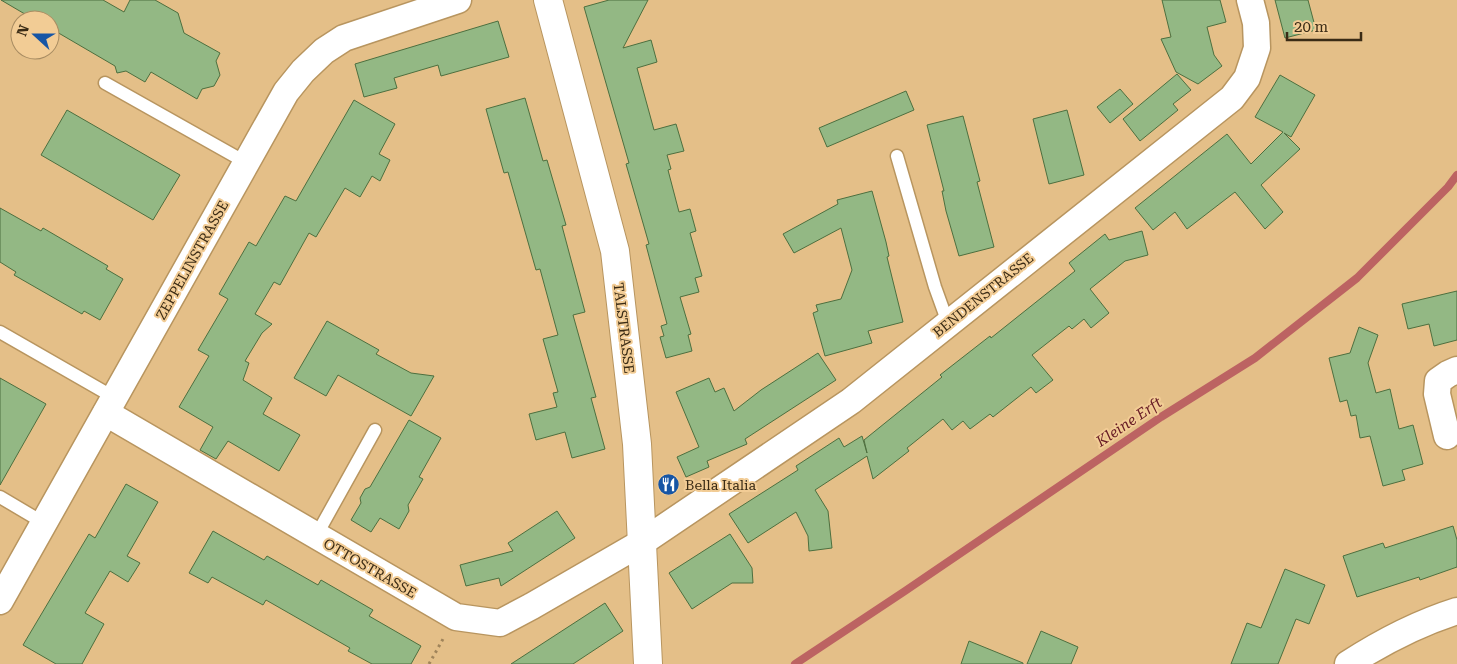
<svg xmlns="http://www.w3.org/2000/svg" width="1457" height="664" font-family="'Roboto Serif',serif">
	<style>
		.lines { fill: none; stroke-linecap: round; stroke-linejoin: round }
		.stream { stroke: #bc6362; stroke-width: 8 }
		.building { fill: #93b884; stroke: #4d6f3f }
		.service-casing { stroke: #b8955f; stroke-width: 15 }
		.minor-casing { stroke: #b8955f; stroke-width: 29 }
		.tertiary-casing { stroke: #b8955f; stroke-width: 30 }
		.path { stroke: #a0845a; stroke-width: 3; stroke-dasharray: 2.5 4; stroke-linecap: butt }
		.service { stroke: #fff; stroke-width: 12 }
		.minor { stroke: #fff; stroke-width: 26 }
		.tertiary { stroke: #fff; stroke-width: 28 }
		.labels { text-anchor: middle; stroke-width: 4; stroke-linejoin: round; paint-order: stroke }
		.street-label { font-size: 14px; fill: #3a2b15; stroke: #f2cc95 }
		.poi-label { font-size: 14px; fill: #3a2b15; stroke: #f2cc95; text-anchor: start }
		.water-label { font-size: 15px; font-style: italic; fill: #661b25; stroke: #f2cc95 }
	</style>
	<rect width="100%" height="100%" fill="#e4bf88"/>
	<g class="lines">
		<polyline class="stream" points="795,664 905,591 1161,417 1255,358 1357,278 1448,187 1457,175"/>
	</g>
	<g class="building">
		<polygon points="1,0 103,0 124,12 130,0 155,0 178,13 184,33 220,53 216,61 220,75 214,86 202,89 197,99 151,72 145,82 126,71 117,73 115,66 50,28 50,20 35,20"/>
		<polygon points="609,0 648,0 623,48 651,40 657,62 637,68 654,130 676,124 684,151 667,155 671,169 668,170 679,212 690,209 696,231 690,233 702,276 695,278 699,292 680,297 691,334 688,335 692,351 666,358 660,337 664,336 661,326 667,324 646,245 649,244 626,164 629,163 584,7"/>
		<polygon points="1162,0 1220,0 1226,22 1207,27 1214,55 1222,66 1198,84 1176,72 1161,39 1171,37"/>
		<polygon points="1275,0 1308,0 1316,30 1285,38"/>
		<polygon points="498,21 509,57 441,76 438,65 394,78 397,88 364,97 355,64"/>
		<polygon points="1177,74 1191,90 1173,104 1178,110 1140,141 1123,119"/>
		<polygon points="1280,75 1315,95 1291,137 1284,133 1300,149 1261,185 1283,212 1265,229 1235,192 1187,229 1175,212 1153,230 1135,208 1227,134 1251,164 1283,132 1255,117"/>
		<polygon points="1120,89 1133,104 1110,123 1097,107"/>
		<polygon points="906,91 914,110 827,147 819,128"/>
		<polygon points="525,98 543,161 547,160 566,225 562,226 585,312 573,315 596,397 591,398 605,449 572,458 565,432 536,440 529,414 557,407 553,393 558,392 543,339 558,335 540,269 536,270 508,172 504,173 486,109"/>
		<polygon points="354,100 395,124 379,154 390,160 380,181 372,176 360,197 345,188 316,237 309,233 280,285 274,282 255,314 272,324 262,333 245,361 249,363 243,380 272,398 263,414 300,435 279,471 228,441 216,459 200,450 213,427 179,407 209,356 198,350 228,299 219,294 249,242 256,246 285,196 296,201"/>
		<polygon points="67,110 180,175 153,220 41,155"/>
		<polygon points="1067,110 1084,175 1049,184 1033,119"/>
		<polygon points="963,116 980,181 977,182 994,247 959,256 946,211 942,191 944,191 927,125"/>
		<polygon points="872,191 886,242 889,256 887,257 903,322 868,331 872,343 825,356 813,313 818,311 816,305 841,299 852,270 841,228 794,253 783,234 838,204 837,200"/>
		<polygon points="0,208 41,231 43,228 108,266 106,269 123,279 100,320 84,311 82,314 14,275 16,272 0,262"/>
		<polygon points="1142,231 1148,255 1125,261 1090,289 1109,313 1091,328 1084,319 1072,329 1069,326 1032,355 1053,380 1036,393 1031,387 993,417 990,414 970,429 963,421 952,430 943,419 907,448 909,451 873,479 867,456 815,490 828,511 832,548 809,551 808,536 796,512 748,543 729,514 798,470 796,466 839,438 844,447 862,436 867,453 864,440 942,377 940,375 990,336 991,338 1075,271 1069,263 1105,234 1109,240"/>
		<polygon points="1457,291 1457,340 1434,346 1429,324 1408,329 1402,304"/>
		<polygon points="327,321 379,350 376,354 411,373 434,376 411,416 338,375 326,396 294,378"/>
		<polygon points="1359,327 1378,335 1368,363 1376,393 1390,389 1399,429 1413,425 1423,464 1402,470 1405,480 1383,486 1370,436 1360,438 1356,415 1351,416 1347,400 1340,402 1329,358 1350,353"/>
		<polygon points="818,353 836,380 745,439 747,444 707,461 709,467 686,477 677,457 699,447 676,392 709,378 715,392 724,388 734,411 761,390"/>
		<polygon points="0,378 46,404 0,485"/>
		<polygon points="409,420 441,438 419,477 423,479 408,505 409,511 399,529 380,518 371,532 351,520 361,503 360,498 365,489 370,487"/>
		<polygon points="126,484 158,502 127,556 140,563 128,582 110,571 85,613 104,624 82,664 56,664 23,645 89,534 95,538"/>
		<polygon points="557,511 575,538 501,586 499,578 466,586 460,565 513,551 508,543"/>
		<polygon points="1453,526 1457,540 1457,567 1420,580 1419,577 1357,597 1343,556 1383,543 1385,548"/>
		<polygon points="213,531 264,560 267,556 318,585 321,580 373,610 369,616 421,646 411,664 372,664 348,651 350,648 266,600 263,605 212,577 208,583 189,573"/>
		<polygon points="730,534 752,568 753,583 732,583 692,609 669,573"/>
		<polygon points="1285,569 1325,585 1309,624 1296,619 1278,664 1231,664 1247,623 1261,628"/>
		<polygon points="605,603 623,631 573,664 511,664"/>
		<polygon points="1041,631 1078,647 1071,664 1027,664"/>
		<polygon points="969,641 1023,663 1023,664 961,664"/>
	</g>
	<g class="lines">
		<defs>
			<g id="service">
				<polyline points="105,83 247,163"/>
				<polyline points="897,156 935,287 948,323"/>
				<polyline points="0,332 115,398"/>
				<polyline points="0,497 44,523"/>
				<polyline points="316,536 375,430"/>
			</g>
			<g id="minor">
				<polyline points="106,413 456,617 500,623 532,606 641,543 851,401 1232,98 1247,78 1257,48 1256,23 1250,0"/>
				<polyline points="1447,436 1437,394 1438,381 1448,374 1457,370"/>
				<polyline points="0,601 286,92 303,71 324,51 344,38 458,0"/>
				<path d="M1348,664C1382,642 1419,623 1457,611"/>
			</g>
			<polyline id="tertiary" points="548,0 615,251 637,444 648,664"/>
		</defs>
		<use href="#service" class="service-casing"/>
		<use href="#minor" class="minor-casing"/>
		<use href="#tertiary" class="tertiary-casing"/>
		<polyline class="path" points="429,664 443,639"/>
		<use href="#service" class="service"/>
		<use href="#minor" class="minor"/>
		<use href="#tertiary" class="tertiary"/>
	</g>
	<defs>
		<symbol id="restaurant-disc" viewBox="-11 -11 22 22"><circle r="9.5" fill="#1655a5" stroke="#f2cc95"/><path d="M-5-6h1v4h1v-4h1v4h1v-4h1v5L-1.5 .5V6h-2V.5L-5-1ZM5-6V6H3V1.5H1.5Q1.5-4 5-6Z" fill="#fff"/></symbol>
	</defs>
	<g fill-rule="evenodd">
		<use href="#restaurant-disc" x="656" y="472" width="25" height="25"/>
	</g>
	<g class="labels">
		<g class="street-label">
			<text transform="translate(192 260) rotate(-61)" y="5">ZEPPELINSTRASSE</text>
			<text transform="translate(983 295) rotate(-39)" y="5">BENDENSTRASSE</text>
			<text transform="translate(624 328) rotate(83)" y="5">TALSTRASSE</text>
			<text transform="translate(370 568) rotate(30)" y="5">OTTOSTRASSE</text>
		</g>
		<g class="poi-label">
			<text x="685" y="490">Bella Italia</text>
		</g>
		<g class="water-label">
			<text transform="translate(1129 422) rotate(-34)" y="5">Kleine Erft</text>
		</g>
	</g>
	<g transform="translate(35 35) rotate(291)"><circle r="24" fill="#f2cc95" stroke="#a88c62"/>
	<path d="M0-4L9 19L0 12L-9 19Z" fill="#1655a5"/>
	<text y="-8" font-size="14" font-weight="bold" text-anchor="middle" fill="#3a2b15">N</text>
	</g>
	<path d="M1287 32v8h74v-8" fill="none" stroke="#3a2b15" stroke-width="2.5"/>
	<text x="1294" y="32" font-size="15" fill="#3a2b15" stroke="#f2cc95" stroke-width="4" paint-order="stroke">20 m</text>
</svg>
